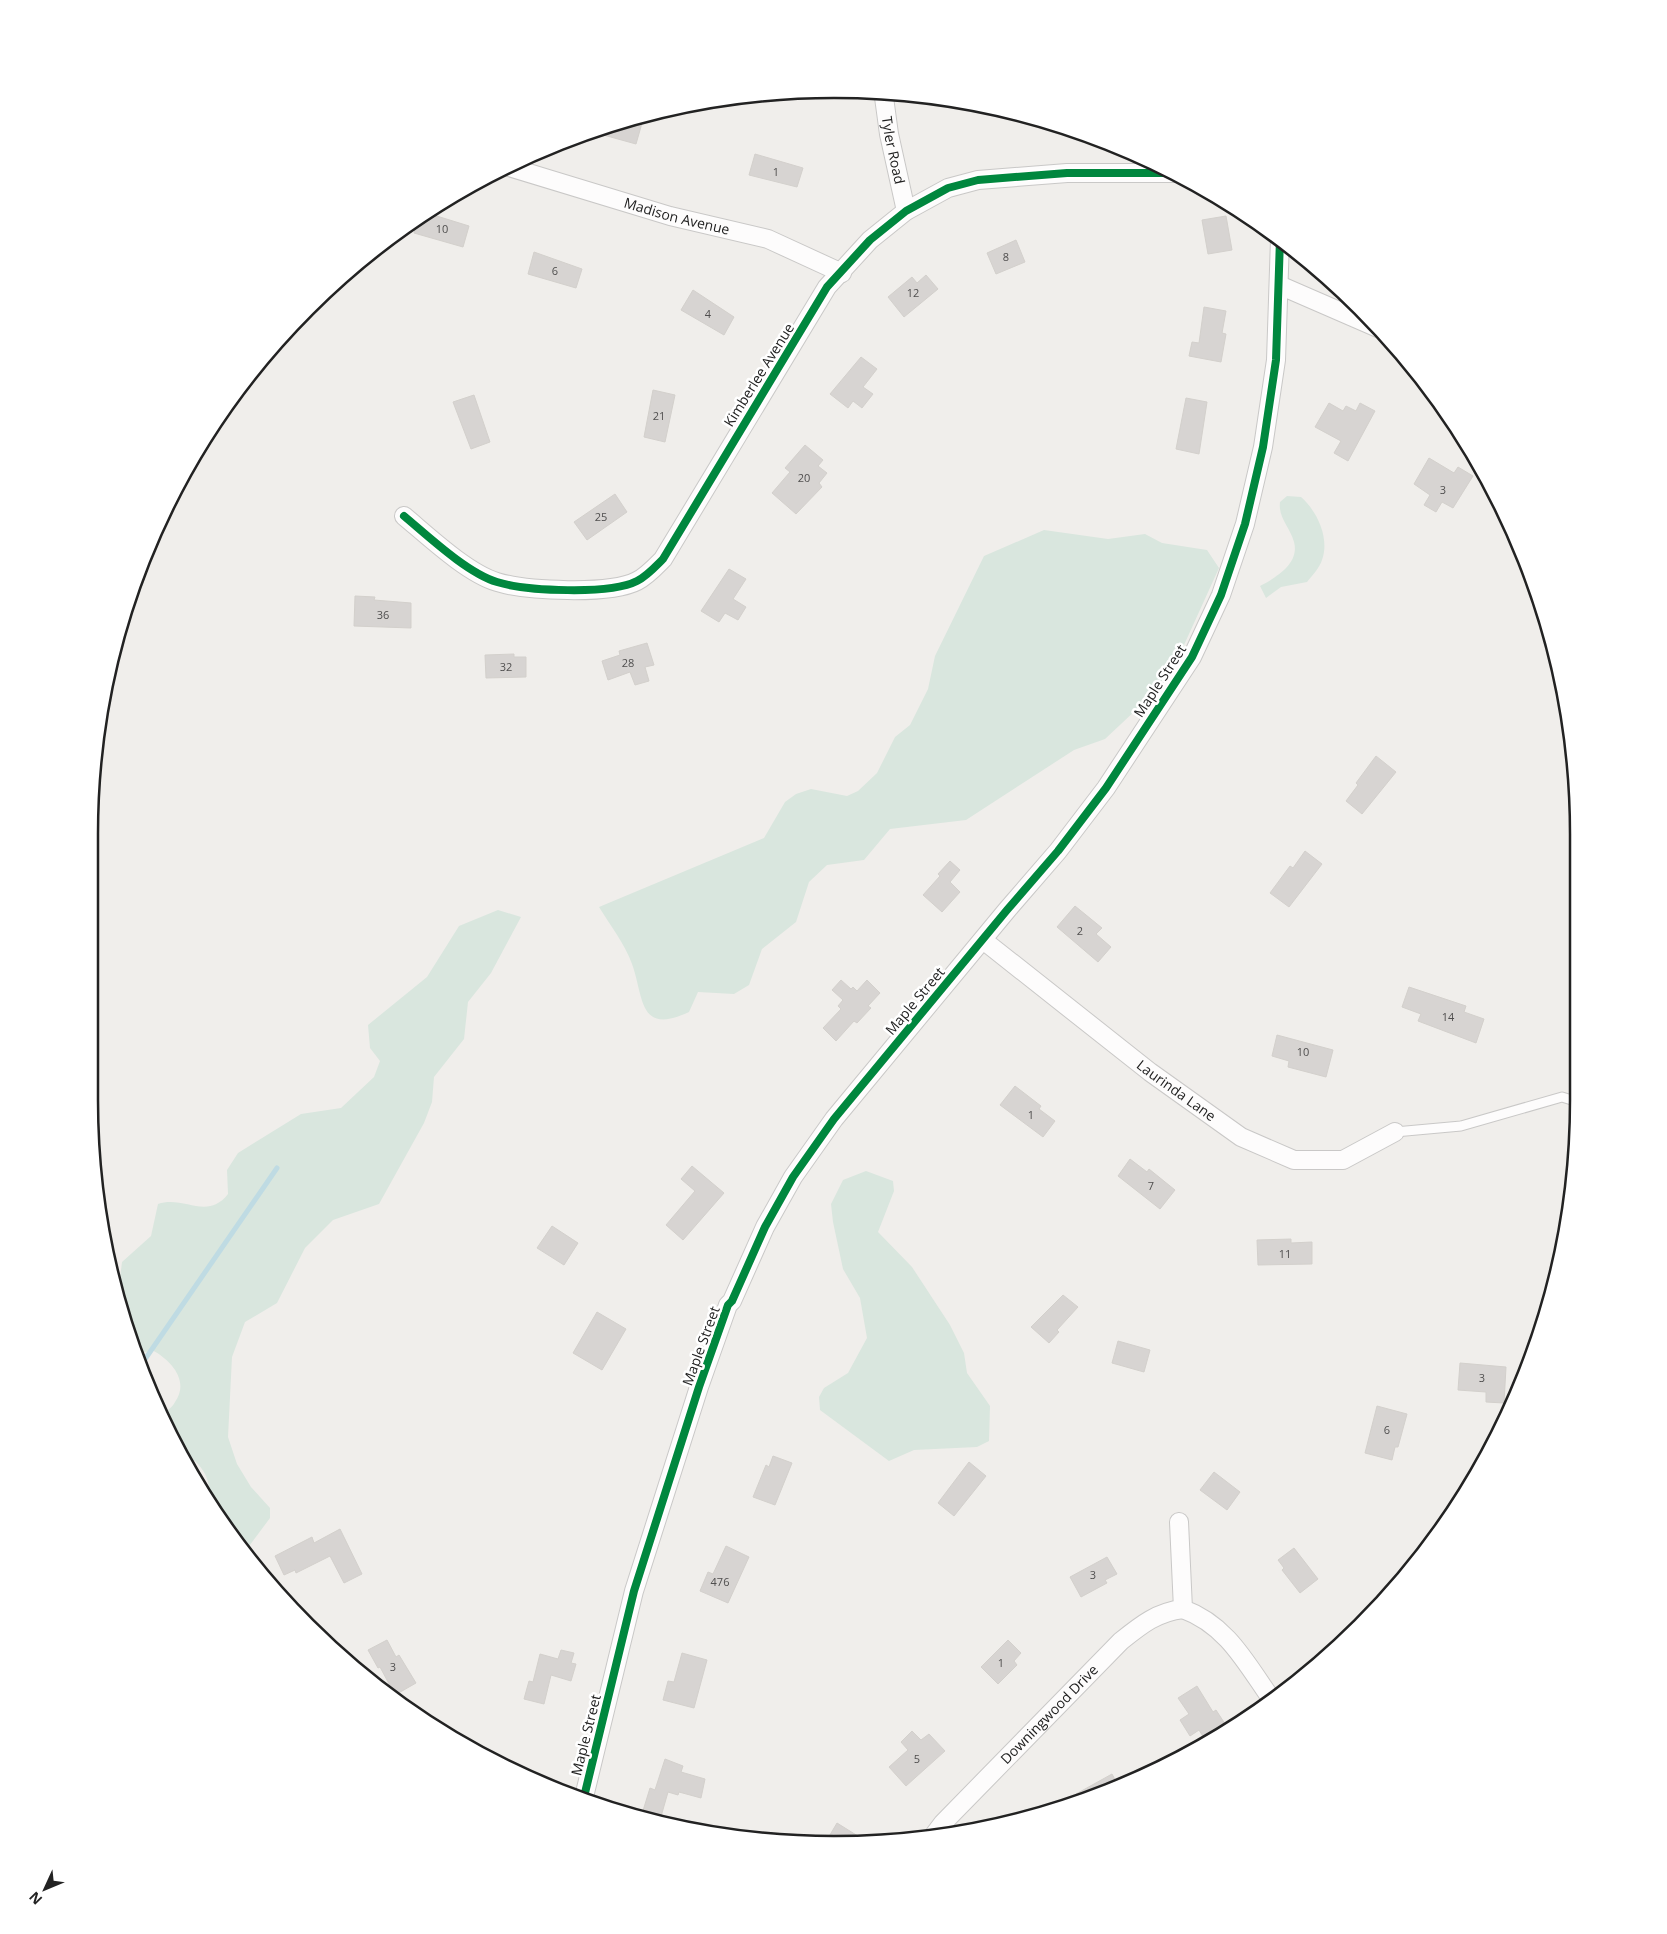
<svg xmlns="http://www.w3.org/2000/svg" width="1667" height="1934" font-family="'Open Sans',sans-serif">
	<style>
		.wetland { fill: #d9e6de }
		.lines { fill: none; stroke-linecap: round; stroke-linejoin: round }
		.stream { stroke: #bfdbe3; stroke-width: 5 }
		.building { fill: #d7d4d2; stroke: #d3d0cc }
		.service-casing { stroke: #c9c8c7; stroke-width: 11 }
		.minor-casing { stroke: #c9c8c7; stroke-width: 20 }
		.service { stroke: #fdfcfc; stroke-width: 9 }
		.minor { stroke: #fdfcfc; stroke-width: 18 }
		.cycleway-casing { stroke: #fff; stroke-width: 11 }
		.cycleway { stroke: #00873e; stroke-width: 8 }
		.labels { text-anchor: middle; stroke-width: 5; stroke-linejoin: round; paint-order: stroke }
		.number-label { font-size: 11px; fill: #4f4e4e }
		.street-label { font-size: 14px; fill: #222; stroke: #fff }
		.rim { fill: none; stroke: #222; stroke-width: 2.5 }
	</style>
	<rect width="100%" height="100%" fill="#f0eeeb"/>
	<g class="wetland">
		<path d="M1287,496L1301,497C1317,511 1330,538 1322,560C1320,567 1312,576 1307,582L1281,587L1266,598L1260,586C1275,578 1300,564 1294,542C1290,527 1278,518 1280,502Z"/>
		<path d="M1044,530L1108,539L1145,534L1162,543L1207,550L1219,568L1174,667L1137,709L1105,739L1074,750L966,820L890,829L864,860L827,865L809,882L796,922L762,949L749,985L734,994L698,992L689,1012C638,1036 644,997 632,964C625,944 610,925 599,907L764,838L785,802L796,794L811,789L847,796L858,791L877,773L895,737L910,725L928,689L935,656L984,556Z"/>
		<path d="M498,910L521,917L491,973L468,1002L464,1039L434,1077L432,1102L424,1123L379,1204L333,1220L305,1248L277,1303L245,1322L232,1357L228,1437L237,1464L251,1487L270,1508V1518L244,1553L207,1502C213,1487 206,1471 195,1461L184,1462L161,1416C165,1412 172,1408 175,1402C190,1381 171,1360 152,1350L137,1355L117,1302L122,1262L151,1236L158,1204C184,1195 207,1221 228,1194L227,1170L238,1153L301,1114L341,1108L374,1077L380,1061L370,1048L368,1025L427,977L459,926Z"/>
		<polygon points="866,1171 893,1181 894,1191 878,1232 912,1267 950,1325 964,1353 967,1373 990,1406 989,1441 977,1447 914,1450 889,1461 820,1410 819,1397 824,1388 848,1373 867,1338 860,1298 843,1269 833,1222 831,1204 843,1180"/>
	</g>
	<g class="lines">
		<polyline class="stream" points="141,1365 277,1168"/>
	</g>
	<g class="building">
		<polygon points="631,120 642,123 636,144 589,131"/>
		<polygon points="755,154 803,168 797,187 749,175"/>
		<polygon points="427,213 469,226 463,247 414,233 418,219"/>
		<polygon points="1226,216 1232,250 1208,254 1202,220"/>
		<polygon points="1016,240 1025,262 996,274 987,253"/>
		<polygon points="534,252 582,269 576,288 528,274"/>
		<polygon points="926,275 938,289 904,317 888,297 912,277 917,283"/>
		<polygon points="693,290 734,317 724,335 681,310"/>
		<polygon points="1204,307 1226,311 1222,333 1226,334 1221,362 1189,356 1192,342 1199,343"/>
		<polygon points="861,357 877,369 863,387 873,394 862,408 853,401 848,408 830,394"/>
		<polygon points="653,390 675,395 665,442 644,437"/>
		<polygon points="474,395 490,442 471,449 453,402"/>
		<polygon points="1186,398 1207,402 1199,454 1176,449"/>
		<polygon points="1329,403 1343,411 1346,406 1356,411 1360,403 1375,411 1348,461 1334,453 1341,441 1315,427"/>
		<polygon points="805,445 823,460 818,466 827,473 819,483 822,487 796,514 772,493 790,472 785,468"/>
		<polygon points="1429,458 1454,473 1458,467 1473,476 1453,508 1442,502 1436,512 1424,505 1430,495 1414,484"/>
		<polygon points="615,494 627,512 587,540 574,522"/>
		<polygon points="729,569 746,579 733,599 746,607 738,620 725,613 719,622 701,611"/>
		<polygon points="355,596 375,597 374,600 411,603 411,628 354,626"/>
		<polygon points="647,643 654,665 645,667 649,681 635,685 630,672 608,680 602,661 620,655 619,651"/>
		<polygon points="514,654 514,657 526,657 526,677 486,678 485,655"/>
		<polygon points="1376,756 1396,772 1362,814 1346,801 1358,785 1356,783"/>
		<polygon points="1305,851 1322,864 1289,907 1270,893 1290,866 1293,868"/>
		<polygon points="950,861 960,870 950,882 960,892 942,912 923,895 940,876 938,874"/>
		<polygon points="1075,906 1102,928 1096,934 1111,947 1098,962 1057,927"/>
		<polygon points="841,980 851,989 853,987 857,991 867,980 880,993 868,1006 871,1008 857,1023 854,1021 836,1041 823,1028 841,1009 838,1006 843,1000 832,990"/>
		<polygon points="1409,987 1466,1006 1464,1012 1484,1019 1476,1043 1418,1021 1421,1014 1402,1007"/>
		<polygon points="1277,1035 1333,1050 1326,1077 1288,1067 1289,1061 1272,1056"/>
		<polygon points="1015,1086 1041,1106 1039,1109 1055,1121 1043,1137 1000,1105"/>
		<polygon points="1130,1159 1147,1172 1149,1169 1175,1190 1160,1209 1118,1176"/>
		<polygon points="692,1166 724,1193 683,1240 666,1225 695,1191 681,1179"/>
		<polygon points="552,1226 578,1243 564,1265 537,1248"/>
		<polygon points="1291,1239 1291,1243 1312,1242 1312,1264 1258,1265 1257,1240"/>
		<polygon points="1063,1295 1078,1307 1057,1330 1059,1332 1049,1343 1031,1327"/>
		<polygon points="597,1312 626,1329 602,1370 573,1353"/>
		<polygon points="1118,1341 1150,1350 1144,1372 1112,1363"/>
		<polygon points="1460,1363 1506,1367 1504,1403 1486,1402 1486,1392 1458,1390"/>
		<polygon points="1377,1406 1407,1414 1398,1447 1395,1447 1392,1460 1365,1453"/>
		<polygon points="773,1456 792,1463 775,1505 753,1497 766,1465 769,1467"/>
		<polygon points="969,1462 986,1476 954,1516 938,1503"/>
		<polygon points="1214,1472 1240,1492 1227,1510 1200,1490"/>
		<polygon points="340,1529 362,1574 344,1583 330,1556 296,1573 295,1570 284,1575 275,1556 312,1537 314,1543"/>
		<polygon points="726,1546 749,1557 728,1603 700,1591 708,1572 713,1574"/>
		<polygon points="1294,1548 1318,1579 1300,1593 1282,1570 1284,1568 1278,1560"/>
		<polygon points="1107,1557 1117,1574 1105,1580 1107,1583 1081,1597 1070,1577"/>
		<polygon points="387,1640 396,1657 399,1655 416,1683 395,1695 380,1667 378,1668 368,1650"/>
		<polygon points="1008,1640 1021,1653 1014,1661 1017,1665 998,1684 981,1667"/>
		<polygon points="561,1650 574,1653 571,1663 576,1664 571,1681 551,1675 544,1704 524,1699 529,1681 533,1682 540,1654 558,1659"/>
		<polygon points="682,1653 707,1660 694,1708 663,1700 668,1681 674,1682"/>
		<polygon points="1197,1686 1213,1712 1216,1710 1229,1730 1207,1743 1199,1730 1190,1736 1180,1720 1189,1714 1178,1698"/>
		<polygon points="912,1731 921,1740 929,1734 945,1751 906,1786 889,1767 908,1750 901,1742"/>
		<polygon points="665,1759 683,1766 681,1772 705,1779 701,1798 679,1792 678,1795 668,1792 660,1820 642,1814 650,1788 655,1790"/>
		<polygon points="1112,1774 1119,1787 1080,1803 1076,1794"/>
		<polygon points="837,1823 869,1843 824,1845"/>
	</g>
	<g class="lines">
		<defs>
			<polyline id="service" points="1395,1132 1461,1126 1562,1097 1578,1102"/>
			<g id="minor">
				<path id="s1" d="M883,90L889,134L906,211"/>
				<path id="s2" d="M509,167L670,216L768,239L842,273"/>
				<polyline points="1279,285 1378,328"/>
				<path d="M404,516C428,536 467,573 497,582C526,591 610,595 637,581C647,576 655,567 663,559L827,287L870,240L906,211L948,188L978,180L1067,173H1176"/>
				<path id="s3" d="M983,940L1150,1072L1241,1137L1294,1160H1343L1395,1132"/>
				<path d="M1179,1522L1183,1609C1227,1625 1246,1663 1272,1700"/>
				<polyline points="583,1801 634,1591 699,1387 728,1305 732,1301 765,1227 793,1177 834,1119 1007,910 1058,851 1106,788 1192,657 1221,595 1245,524 1263,447 1276,360 1280,239"/>
				<path id="s4" d="M931,1839L943,1823L1121,1641C1141,1625 1157,1612 1183,1609"/>
			</g>
		</defs>
		<use href="#service" class="service-casing"/>
		<use href="#minor" class="minor-casing"/>
		<use href="#service" class="service"/>
		<use href="#minor" class="minor"/>
		<defs>
			<g id="cycleway">
				<path d="M404,516C428,536 467,573 497,582C526,591 610,595 637,581C647,576 655,567 663,559L827,287L870,240L906,211L948,188L978,180L1067,173H1176"/>
				<polyline points="583,1801 634,1591 699,1387 728,1305 732,1301 765,1227 793,1177 834,1119 1007,910 1058,851 1106,788 1192,657 1221,595 1245,524 1263,447 1276,360 1280,239"/>
			</g>
		</defs>
		<use href="#cycleway" class="cycleway-casing"/>
		<use href="#cycleway" class="cycleway"/>
	</g>
	<g class="labels">
		<g class="number-label">
			<text x="776" y="176">1</text>
			<text x="442" y="233">10</text>
			<text x="1006" y="261">8</text>
			<text x="555" y="275">6</text>
			<text x="913" y="297">12</text>
			<text x="708" y="318">4</text>
			<text x="659" y="420">21</text>
			<text x="804" y="482">20</text>
			<text x="1443" y="494">3</text>
			<text x="601" y="521">25</text>
			<text x="383" y="619">36</text>
			<text x="628" y="667">28</text>
			<text x="506" y="671">32</text>
			<text x="1080" y="935">2</text>
			<text x="1448" y="1021">14</text>
			<text x="1303" y="1056">10</text>
			<text x="1031" y="1119">1</text>
			<text x="1151" y="1190">7</text>
			<text x="1285" y="1258">11</text>
			<text x="1482" y="1382">3</text>
			<text x="1387" y="1434">6</text>
			<text x="1093" y="1579">3</text>
			<text x="720" y="1586">476</text>
			<text x="1001" y="1667">1</text>
			<text x="393" y="1671">3</text>
			<text x="917" y="1763">5</text>
		</g>
		<g class="street-label">
			<text dy="5" stroke="none"><textPath href="#s1" startOffset="61">Tyler Road</textPath></text>
			<text dy="5" stroke="none"><textPath href="#s2" startOffset="175">Madison Avenue</textPath></text>
			<text transform="translate(759 375) rotate(-58)" y="5">Kimberlee Avenue</text>
			<text transform="translate(1160 681) rotate(-57)" y="5">Maple Street</text>
			<text transform="translate(915 1001) rotate(-50)" y="5">Maple Street</text>
			<text dy="5" stroke="none"><textPath href="#s3" startOffset="245">Laurinda Lane</textPath></text>
			<text transform="translate(701 1346) rotate(-70)" y="5">Maple Street</text>
			<text dy="5" stroke="none"><textPath href="#s4" startOffset="172">Downingwood Drive</textPath></text>
			<text transform="translate(586 1735) rotate(-76)" y="5">Maple Street</text>
		</g>
	</g>
	<path d="M0 0H1667V1934H0ZM834 98H834A736 736 0 0 1 1570 834V1100A736 736 0 0 1 834 1836H834A736 736 0 0 1 98 1100V834A736 736 0 0 1 834 98Z" fill="#fff" fill-rule="evenodd"/>
	<path class="rim" d="M834 98H834A736 736 0 0 1 1570 834V1100A736 736 0 0 1 834 1836H834A736 736 0 0 1 98 1100V834A736 736 0 0 1 834 98Z"/>
	<g transform="translate(45 1889) rotate(226)" stroke="#ffffff" stroke-width="4" paint-order="stroke">
	<path d="M0-4L9 19L0 12L-9 19Z" fill="#222222"/>
	<text y="-8" font-size="14" font-weight="bold" text-anchor="middle" fill="#222222">N</text>
	</g>
</svg>
